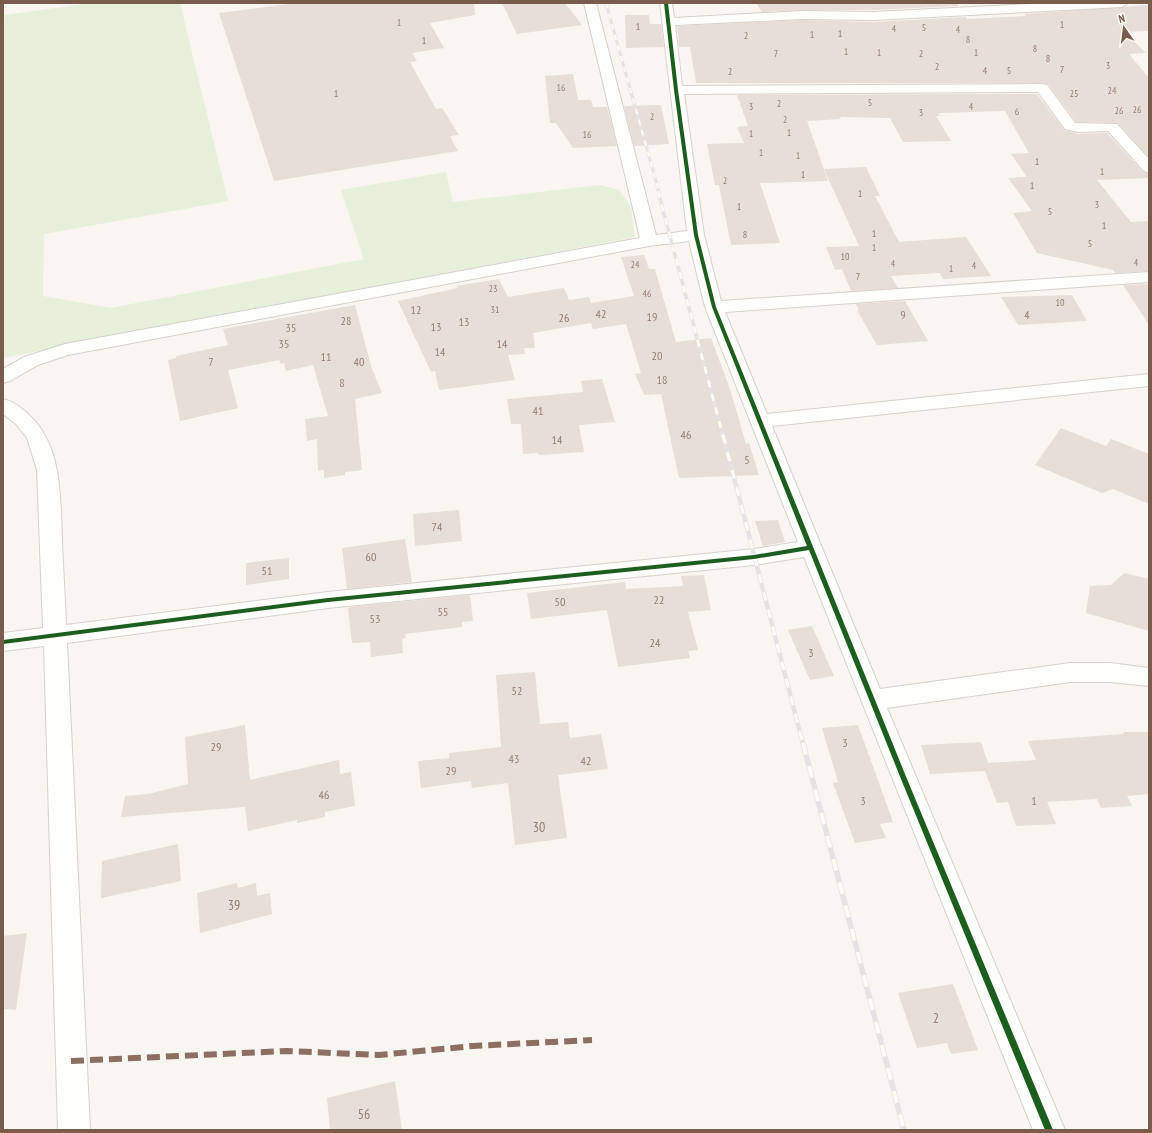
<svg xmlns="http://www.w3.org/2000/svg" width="1152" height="1133" font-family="'PT Sans Narrow',sans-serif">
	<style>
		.green { fill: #e7f0db }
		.building { fill: #e6ded7 }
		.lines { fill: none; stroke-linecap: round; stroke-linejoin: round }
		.minor-casing { stroke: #d7d1cb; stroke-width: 2 }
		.minor { fill: #fefefd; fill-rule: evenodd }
		.rail-far3-casing { stroke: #e6e3e7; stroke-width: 3 }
		.rail-far2-casing { stroke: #e6e3e7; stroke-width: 3.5 }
		.rail-far1-casing { stroke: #e6e3e7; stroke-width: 4.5 }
		.rail-casing { stroke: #e6e3e7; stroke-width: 5.5 }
		.rail-far3 { stroke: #fffaf3; stroke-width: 2; stroke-dasharray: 5.5; stroke-linecap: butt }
		.rail-far2 { stroke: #fffaf3; stroke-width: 2.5; stroke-dasharray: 7; stroke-linecap: butt }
		.rail-far1 { stroke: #fffaf3; stroke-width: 3; stroke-dasharray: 9; stroke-linecap: butt }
		.rail { stroke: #fffaf3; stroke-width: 4; stroke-dasharray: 12; stroke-linecap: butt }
		.quiet { stroke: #8d6e63; stroke-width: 6; stroke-dasharray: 13 6; stroke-linecap: butt }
		.cycleway-casing { stroke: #fffaf3; stroke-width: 2 }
		.cycleway { fill: #1b5e20; fill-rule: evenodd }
		.labels { text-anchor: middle; stroke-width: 3; stroke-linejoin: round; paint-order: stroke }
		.far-number-label { font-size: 10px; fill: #977e72 }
		.number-label { font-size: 12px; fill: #977e72 }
		.near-number-label { font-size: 14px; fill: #977e72 }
	</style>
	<rect width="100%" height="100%" fill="#f9f5f0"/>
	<polygon class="green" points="91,3 180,3 228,201 44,234 43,296 111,308 364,259 341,190 446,172 453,202 600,185 619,190 631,207 635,237 3,358 3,34 5,15"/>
	<g class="building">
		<polygon points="296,3 474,3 475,15 430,23 444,48 412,53 417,61 410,62 436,109 442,108 459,135 450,136 458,151 274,181 219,13"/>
		<polygon points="502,3 565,3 582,25 517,34"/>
		<polygon points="756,3 957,3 959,6 873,10 802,10 762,12"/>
		<polygon points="1149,5 1149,31 1125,32 1146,53 1129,54 1149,78 1149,157 1118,123 1076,122 1048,84 1042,83 696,83 690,47 679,47 677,26 802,20 873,22 966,17 967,19 1026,16 1024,14"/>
		<polygon points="625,15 649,15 650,24 661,24 664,47 626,48"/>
		<polygon points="573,74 578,100 591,100 593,107 607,107 617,146 573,148 556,123 550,123 545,76"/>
		<polygon points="1037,94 1064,130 1078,134 1107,133 1143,172 1149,174 1149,178 1097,180 1131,222 1149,221 1149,271 1115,273 1113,270 1037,253 1013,213 1032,211 1008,178 1027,177 1011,154 1029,153 1005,111 938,113 940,116 936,116 951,141 903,142 890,118 840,117 841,119 807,121 828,181 760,183 780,243 731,245 719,185 715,185 707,144 744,143 737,127 748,126 737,95"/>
		<polygon points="661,105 669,144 634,146 624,106"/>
		<polygon points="866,167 880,196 875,196 899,242 966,237 991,276 943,279 940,273 891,276 898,288 851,291 842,269 835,270 826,247 859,246 824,169"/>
		<polygon points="644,255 649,269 655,269 676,342 711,338 730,389 746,444 749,443 759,475 679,478 661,394 644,395 635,374 641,373 626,324 593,329 591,323 533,333 535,348 524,348 525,354 508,355 515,380 439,390 435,371 431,372 398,301 458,288 456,286 499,279 508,297 564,288 569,300 589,297 591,303 634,296 621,257"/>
		<polygon points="1149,284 1149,325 1123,285"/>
		<polygon points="1072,295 1087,321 1018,325 1001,297"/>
		<polygon points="905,301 928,341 877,345 857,310 859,310 856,304"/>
		<polygon points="355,305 371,366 382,393 355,399 362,470 345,472 345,475 324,478 324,470 318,471 317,439 307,441 305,419 328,416 313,365 286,371 284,363 281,364 279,360 228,370 238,408 180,421 168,360 176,358 176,356 228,345 223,329"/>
		<polygon points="602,379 615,422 579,425 584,452 539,455 538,453 523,454 521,424 511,424 507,399 583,392 581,381"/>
		<polygon points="1061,428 1106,446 1111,439 1149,454 1149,504 1113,489 1102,493 1035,465"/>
		<polygon points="459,510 462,541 415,546 413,514"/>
		<polygon points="778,520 785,542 763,546 755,521"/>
		<polygon points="405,539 412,582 347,589 342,548"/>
		<polygon points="289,558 289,579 246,585 246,563"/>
		<polygon points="1124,573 1149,579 1149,631 1086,613 1090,586 1111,585"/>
		<polygon points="704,575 711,610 688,612 698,650 688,651 690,658 618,667 607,610 531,619 527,593 625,582 626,589 683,586 681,576"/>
		<polygon points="470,595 473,621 462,622 462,627 405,634 406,638 402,639 403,653 371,657 370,642 352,643 348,609 350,607"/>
		<polygon points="812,626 834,676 810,680 788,630"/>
		<polygon points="535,672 540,724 568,722 570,738 601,734 608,769 558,775 567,838 515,845 508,783 472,788 471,781 421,788 418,761 449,758 449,753 501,747 496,675"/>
		<polygon points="245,725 250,780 339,760 340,774 351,772 355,806 325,812 325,817 297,823 297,820 248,831 245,807 121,817 125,796 148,794 188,784 185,737"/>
		<polygon points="858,725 893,822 880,824 886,838 855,843 833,783 838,782 822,728"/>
		<polygon points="1123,732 1149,732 1149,794 1127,796 1132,806 1101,808 1097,799 1047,802 1056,824 1016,826 1008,802 997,803 985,771 930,774 921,745 981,742 988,763 1036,760 1028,741 1124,734"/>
		<polygon points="178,844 181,881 101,898 102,861"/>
		<polygon points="237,883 238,888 256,883 257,896 270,893 272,914 200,933 197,893"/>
		<polygon points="27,933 16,1010 3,1009 3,936"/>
		<polygon points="953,984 978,1050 951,1054 947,1043 917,1048 898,993"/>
		<polygon points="395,1081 402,1130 330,1130 327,1098"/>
	</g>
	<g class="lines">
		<defs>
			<path id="minor" d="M584,3H596L656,235L687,231L660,3H672L674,18L802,11L873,12L1051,3H1128L1122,7L873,20L802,19L675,25L682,86L1042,84L1047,85L1075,123L1117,124L1149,159V173L1144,171L1108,131L1078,132L1065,129L1038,92L684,94L704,235L721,301L1149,272V282L725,312L767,414L1149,374V386L772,426L880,689L1070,663H1110L1149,668V686L1110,682H1070L887,708L1065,1130H1033L804,557L754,565L328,608L67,643L90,1130H58L44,646L3,651V633L43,628L37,470L27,438L16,424L3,414V399C12,401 19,406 26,412C63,444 60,496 62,540C63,568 65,597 66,625L328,592L754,549L798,542L705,307L689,241L649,246L68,355L38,365L10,381L3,383V369L24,357L65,344L640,238Z"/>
		</defs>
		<use href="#minor" class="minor-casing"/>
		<use href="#minor" class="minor"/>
		<defs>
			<polyline id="rail-far3" points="606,3 659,192"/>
			<polyline id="rail-far2" points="658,191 723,436"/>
			<polyline id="rail-far1" points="723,435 803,744"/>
			<polyline id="rail" points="803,743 904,1130"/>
		</defs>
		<use href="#rail-far3" class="rail-far3-casing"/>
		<use href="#rail-far2" class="rail-far2-casing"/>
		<use href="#rail-far1" class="rail-far1-casing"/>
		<use href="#rail" class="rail-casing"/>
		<use href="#rail-far3" class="rail-far3"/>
		<use href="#rail-far2" class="rail-far2"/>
		<use href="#rail-far1" class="rail-far1"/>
		<use href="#rail" class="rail"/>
		<polyline class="quiet" points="71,1061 287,1051 379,1055 473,1046 592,1040"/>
		<defs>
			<polygon id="cycleway" points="664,3 668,3 678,90 698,235 716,307 907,779 1053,1130 1045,1130 901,779 809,550 754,559 328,602 3,644 3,640 328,598 754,555 807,546 712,307 694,235 674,90"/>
		</defs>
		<use href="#cycleway" class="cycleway-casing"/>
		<use href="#cycleway" class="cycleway"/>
	</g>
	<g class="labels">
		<g class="far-number-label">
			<text x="399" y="26">1</text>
			<text x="1062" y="28">1</text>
			<text x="638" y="30">1</text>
			<text x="924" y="31">5</text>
			<text x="894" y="32">4</text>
			<text x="958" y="33">4</text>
			<text x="840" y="37">1</text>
			<text x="812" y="38">1</text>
			<text x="746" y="39">2</text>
			<text x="968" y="43">8</text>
			<text x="424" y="44">1</text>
			<text x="1035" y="52">8</text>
			<text x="846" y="55">1</text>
			<text x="879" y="56">1</text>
			<text x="976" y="56">1</text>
			<text x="776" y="57">7</text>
			<text x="921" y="57">2</text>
			<text x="1048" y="62">8</text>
			<text x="1108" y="69">3</text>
			<text x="937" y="70">2</text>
			<text x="1062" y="73">7</text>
			<text x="985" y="74">4</text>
			<text x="1009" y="74">5</text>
			<text x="730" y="75">2</text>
			<text x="561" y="91">16</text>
			<text x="1112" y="94">24</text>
			<text x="336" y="97">1</text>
			<text x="1074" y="97">25</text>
			<text x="870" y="106">5</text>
			<text x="779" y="107">2</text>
			<text x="751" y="110">3</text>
			<text x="971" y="110">4</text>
			<text x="1137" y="113">26</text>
			<text x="1119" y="114">26</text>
			<text x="1017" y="115">6</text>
			<text x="921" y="116">3</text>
			<text x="652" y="120">2</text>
			<text x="785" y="123">2</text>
			<text x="789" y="136">1</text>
			<text x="751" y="137">1</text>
			<text x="587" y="138">16</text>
			<text x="761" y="156">1</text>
			<text x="798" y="159">1</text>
			<text x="1037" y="165">1</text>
			<text x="1102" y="175">1</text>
			<text x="803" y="178">1</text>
			<text x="725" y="184">2</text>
			<text x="1032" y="189">1</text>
			<text x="860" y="197">1</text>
			<text x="1097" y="208">3</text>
			<text x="739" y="210">1</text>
			<text x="1050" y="215">5</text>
			<text x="1104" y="229">1</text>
			<text x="874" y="237">1</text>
			<text x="745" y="238">8</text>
			<text x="1090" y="247">5</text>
			<text x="874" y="251">1</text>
			<text x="845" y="260">10</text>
			<text x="1136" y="266">4</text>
			<text x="893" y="267">4</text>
			<text x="635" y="268">24</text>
			<text x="974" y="269">4</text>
			<text x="951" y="272">1</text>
			<text x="858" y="280">7</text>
			<text x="493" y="292">23</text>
			<text x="647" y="297">46</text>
			<text x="1060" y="306">10</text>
			<text x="495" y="313">31</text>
		</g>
		<g class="number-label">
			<text x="416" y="314">12</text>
			<text x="601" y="318">42</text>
			<text x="903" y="319">9</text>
			<text x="1027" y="319">4</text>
			<text x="652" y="321">19</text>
			<text x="564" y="322">26</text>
			<text x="346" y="325">28</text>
			<text x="464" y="326">13</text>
			<text x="436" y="331">13</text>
			<text x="291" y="332">35</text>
			<text x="284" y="348">35</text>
			<text x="502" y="348">14</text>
			<text x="440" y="356">14</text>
			<text x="657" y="360">20</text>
			<text x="326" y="361">11</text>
			<text x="211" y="366">7</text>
			<text x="359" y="366">40</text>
			<text x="662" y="384">18</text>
			<text x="342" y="387">8</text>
			<text x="538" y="415">41</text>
			<text x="686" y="439">46</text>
			<text x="557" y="444">14</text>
			<text x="747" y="464">5</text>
			<text x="437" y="531">74</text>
			<text x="371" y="561">60</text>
			<text x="267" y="575">51</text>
			<text x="659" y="604">22</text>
			<text x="560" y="606">50</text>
			<text x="443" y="616">55</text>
			<text x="375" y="623">53</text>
			<text x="655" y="647">24</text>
			<text x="811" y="657">3</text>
			<text x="517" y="695">52</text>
			<text x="845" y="747">3</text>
			<text x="216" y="751">29</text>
			<text x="514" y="763">43</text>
			<text x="586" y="765">42</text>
			<text x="451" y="775">29</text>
			<text x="324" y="799">46</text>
			<text x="863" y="805">3</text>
			<text x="1034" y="805">1</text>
		</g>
		<g class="near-number-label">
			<text x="539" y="832">30</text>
			<text x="234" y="910">39</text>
			<text x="936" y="1023">2</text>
			<text x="364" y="1119">56</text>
		</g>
	</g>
	<rect width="1152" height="1133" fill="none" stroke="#7a5c4d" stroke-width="8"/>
	<g transform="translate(1124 28) rotate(346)" stroke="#fffaf3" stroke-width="3" paint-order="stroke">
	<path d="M0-3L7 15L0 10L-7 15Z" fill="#7a5c4d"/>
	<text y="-6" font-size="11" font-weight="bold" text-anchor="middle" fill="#7a5c4d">N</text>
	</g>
</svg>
